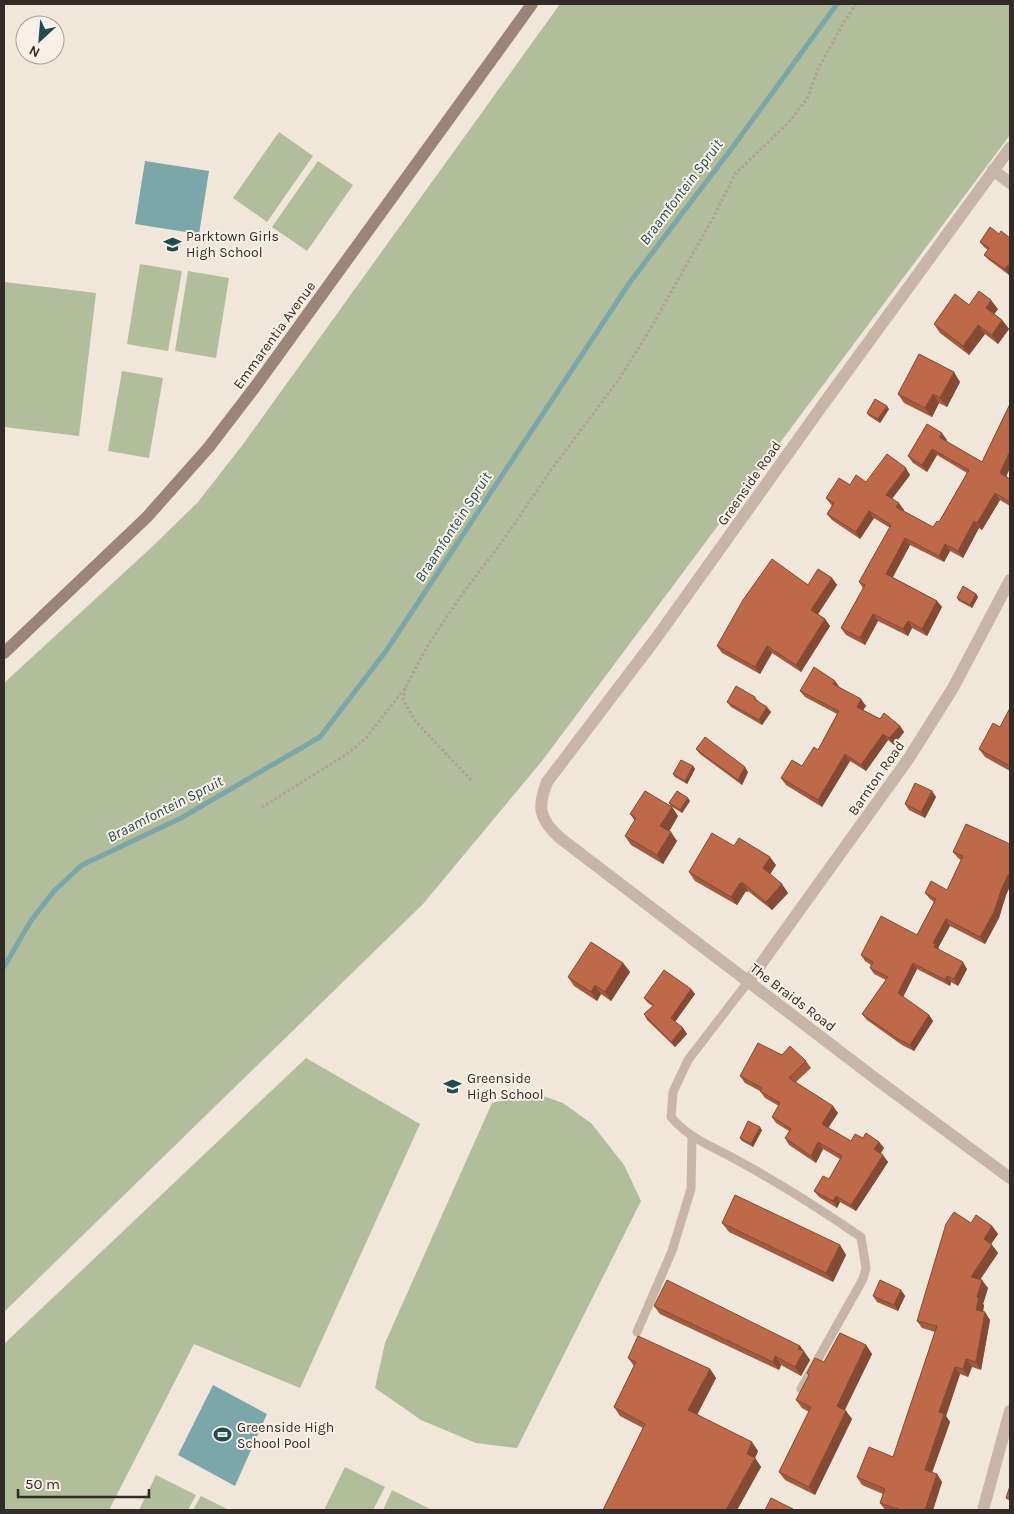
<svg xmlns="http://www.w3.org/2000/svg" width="1014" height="1514" font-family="Karla,sans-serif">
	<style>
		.green { fill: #b1bd9b }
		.water { fill: #7ba7ab }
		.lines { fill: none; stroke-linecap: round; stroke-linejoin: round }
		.stream { stroke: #7ba7ab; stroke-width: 5 }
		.path { stroke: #b2a091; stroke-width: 3; stroke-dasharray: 2.5 2.5; stroke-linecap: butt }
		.lane { stroke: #c7b6a7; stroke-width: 9 }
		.street { stroke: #c7b6a7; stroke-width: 12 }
		.secondary { stroke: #9a8578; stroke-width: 12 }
		.wall { fill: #a35a3f }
		.shaded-wall { fill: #854a33 }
		.building { fill: #be6949; stroke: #854a33 }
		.labels { text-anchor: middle; stroke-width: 4; stroke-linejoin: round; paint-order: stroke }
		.poi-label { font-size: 14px; fill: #332b27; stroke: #f8f0e6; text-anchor: start }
		.street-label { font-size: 14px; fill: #332b27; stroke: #f8f0e6 }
		.water-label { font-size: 15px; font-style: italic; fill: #1f4d52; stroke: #f8f0e6 }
	</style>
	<rect width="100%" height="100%" fill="#f0e6da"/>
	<g class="green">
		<polygon points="560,4 1010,4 1010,135 542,761 423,904 4,1312 4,683 154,545 198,502 244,443"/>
		<polygon points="279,132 313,156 267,222 233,198"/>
		<polygon points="318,161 353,185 307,251 272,227"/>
		<polygon points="140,264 182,271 168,351 127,344"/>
		<polygon points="188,271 229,278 216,358 175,351"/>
		<polygon points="4,282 96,293 79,436 4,427"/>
		<polygon points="122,371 163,378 149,458 108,451"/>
		<polygon points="306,1058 420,1124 300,1388 194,1344 109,1510 4,1510 4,1344"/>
		<polygon points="535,1093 563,1103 592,1124 624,1165 641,1201 517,1448 476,1443 421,1420 375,1388 385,1343 492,1103"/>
		<polygon points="345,1467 385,1487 373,1510 324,1510"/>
		<polygon points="156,1475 196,1495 188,1510 139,1510"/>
		<polygon points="392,1490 432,1510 383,1510"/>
		<polygon points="201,1496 229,1510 193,1510"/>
	</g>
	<g class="water">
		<polygon points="145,161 209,171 199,234 135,224"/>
		<polygon points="213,1385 267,1414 235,1486 178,1455"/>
	</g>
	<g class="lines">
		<polyline class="stream" points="4,967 30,922 54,891 82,865 181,818 320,737 386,651 630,282 735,144 837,4"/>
		<g class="path">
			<polyline points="405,688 403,700 416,722 471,780"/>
			<polyline points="262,807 347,754 366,738 405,688 428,645 463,593 504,539 551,470 619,379 648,333 713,218 735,174 788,123 807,99 818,69 844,22 856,4"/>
		</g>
		<g class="lane">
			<path d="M748,982L688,1060L673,1092L671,1117C690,1140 719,1149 744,1164C784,1186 823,1211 861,1237L866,1268L863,1279L801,1389"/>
			<polyline points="637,1332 672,1251 691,1189 692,1136"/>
		</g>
		<g class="street">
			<path d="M1010,148L822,406L657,637L547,782C537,807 539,819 560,838L876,1079L1010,1178"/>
			<polyline points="993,170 1010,183"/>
			<polyline points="748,982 909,758 953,688 1010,580"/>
			<polyline points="983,1510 1010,1411"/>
		</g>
		<polyline class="secondary" points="4,653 147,517 209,447 255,387 532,4"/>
	</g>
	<g class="wall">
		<polygon points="999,234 1010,238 1010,273 1009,275 989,260 984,255 988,250 984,247 980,242"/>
		<polygon points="969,305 998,309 994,314 1002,320 1009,329 998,344 985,334 969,355 940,333 934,324"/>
		<polygon points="960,382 947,407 939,403 932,417 904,403 898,394"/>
		<polygon points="1010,404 1010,468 1006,476 1010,479 1010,506 1000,500 982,530 979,528 963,558 950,551 944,562 910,545 892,577 937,601 942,607 927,636 912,628 908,636 878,621 865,645 846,635 841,628 863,588 859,582 890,528 874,518 860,539 832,520 827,514 832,506 826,498 850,485 866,482 910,475 892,499 904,510 903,511 933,527 939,522 967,473 937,455 927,472 913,463 908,456 947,440 946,441 982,462"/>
		<polygon points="889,409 880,423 869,416 867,413"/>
		<polygon points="832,578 837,585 818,614 825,619 830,626 801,672 772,653 760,674 722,653 717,646 808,585"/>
		<polygon points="976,594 978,597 972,608 959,601 957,598"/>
		<polygon points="835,681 840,688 866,706 863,710 880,719 900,726 904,732 894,745 888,740 866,771 850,761 822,807 786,785 781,778 802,766 818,750 837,714 805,697 800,691"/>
		<polygon points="755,697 758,701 771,712 762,725 731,707 727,702"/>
		<polygon points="1010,708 1010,771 985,757 979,749 1000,727"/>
		<polygon points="696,749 748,772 742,785 700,754"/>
		<polygon points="693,766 695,769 687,784 675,777 673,774"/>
		<polygon points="932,791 936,797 925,818 909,810 905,804"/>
		<polygon points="690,801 682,813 671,806 669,803"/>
		<polygon points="672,807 678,816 669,831 677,841 663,864 631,845 625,836 635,821 630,814"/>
		<polygon points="1010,844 1010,886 1006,895 999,918 985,944 950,926 938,948 940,950 967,969 958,986 951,982 950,986 917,969 903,997 929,1015 933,1021 914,1051 902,1045 867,1020 862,1014 886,980 874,974 870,968 871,965 865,961 861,955 917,935 934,902 930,899 925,893 947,890 961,860 958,858 953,852"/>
		<polygon points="734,846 776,865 770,874 788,893 772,910 748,891 747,892 746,891 737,905 695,881 689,872"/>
		<polygon points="623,963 630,972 611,1001 601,994 597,1001 574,986 568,977"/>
		<polygon points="691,989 695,994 675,1022 683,1028 687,1034 675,1047 647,1020 644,1014 653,1006 648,1003 644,998"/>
		<polygon points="782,1055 806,1061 811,1068 796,1082 838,1113 828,1128 851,1141 863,1138 879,1142 884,1148 880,1153 888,1162 856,1211 840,1202 837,1208 819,1197 814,1191 829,1179 840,1159 823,1149 816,1163 789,1145 785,1138 789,1131 776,1123 772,1117 779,1106 765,1098 760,1091 745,1083 740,1076"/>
		<polygon points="762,1130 753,1147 742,1141 740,1138"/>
		<polygon points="722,1223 840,1245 846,1255 833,1282 729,1232"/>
		<polygon points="971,1223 992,1226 998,1234 991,1244 998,1253 980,1280 988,1288 983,1304 984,1305 983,1312 990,1320 981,1370 972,1367 968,1377 960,1374 946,1416 950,1422 932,1473 937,1474 942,1482 933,1510 885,1510 880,1503 883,1494 862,1485 857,1477 893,1457 935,1332 922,1328 917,1321"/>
		<polygon points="901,1290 905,1296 898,1311 877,1302 873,1296"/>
		<polygon points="654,1306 800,1346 810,1360 801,1376 781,1365 779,1370 660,1314"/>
		<polygon points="866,1345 872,1354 845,1410 852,1419 815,1495 785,1480 779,1472 809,1412 802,1408 796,1400 809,1376 807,1373 824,1362"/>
		<polygon points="628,1358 710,1369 716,1378 697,1414 758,1451 755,1458 761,1467 737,1510 603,1510 643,1428 620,1416 614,1407 634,1366"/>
	</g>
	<g class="shaded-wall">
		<polygon points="1008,265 1010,267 1010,273 1009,275 1005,269"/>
		<polygon points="991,300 998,309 992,317 986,308"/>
		<polygon points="1002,320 1009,329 998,344 992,335"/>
		<polygon points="978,325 985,334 969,355 963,346"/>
		<polygon points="954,372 960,382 947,407 940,398"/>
		<polygon points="933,394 939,403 932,417 925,408"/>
		<polygon points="887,406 889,409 880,423 878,419"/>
		<polygon points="942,433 947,440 944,444 939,437"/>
		<polygon points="932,449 937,455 927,472 922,465"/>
		<polygon points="1010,451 1010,468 1005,479 1000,473"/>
		<polygon points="906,468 910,475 890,501 886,495"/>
		<polygon points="995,493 1000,500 982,530 977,523"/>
		<polygon points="899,503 904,510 901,514 896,507"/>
		<polygon points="869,511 874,518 860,539 856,532"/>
		<polygon points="974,521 979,528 963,558 958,551"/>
		<polygon points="905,538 910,545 891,581 886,574"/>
		<polygon points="945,544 950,551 944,562 939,556"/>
		<polygon points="832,578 837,585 816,617 811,610"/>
		<polygon points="976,594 978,597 972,608 970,605"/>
		<polygon points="937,601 942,607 927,636 922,629"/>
		<polygon points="873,614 878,621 865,645 860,638"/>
		<polygon points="825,619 830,626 801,672 796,665"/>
		<polygon points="908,621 912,628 908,636 903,629"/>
		<polygon points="767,646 772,653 760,674 755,667"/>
		<polygon points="835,681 840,688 833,684"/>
		<polygon points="861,699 866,706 861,713 857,707"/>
		<polygon points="767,707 771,712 762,725 759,720"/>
		<polygon points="900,726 904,732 894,745 889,738"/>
		<polygon points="883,734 888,740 866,771 861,765"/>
		<polygon points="845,754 850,761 822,807 818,800"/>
		<polygon points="693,766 695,769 687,784 685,781"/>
		<polygon points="745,767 748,772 742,785 738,780"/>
		<polygon points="932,791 936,797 925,818 921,812"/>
		<polygon points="688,798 690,801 682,813 680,810"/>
		<polygon points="672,807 678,816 667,835 660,826"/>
		<polygon points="671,832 677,841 663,864 657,855"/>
		<polygon points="770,857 776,865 769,876 763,868"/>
		<polygon points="1008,875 1010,877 1010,886 1006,895 999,918 985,944 980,937"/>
		<polygon points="742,882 748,891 747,892 741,884"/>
		<polygon points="740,883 746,891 737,905 731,897"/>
		<polygon points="782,884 788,893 772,910 766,902"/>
		<polygon points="946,919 950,926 938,948 940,951 934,947 933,943"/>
		<polygon points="963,962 967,969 958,986 954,979"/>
		<polygon points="623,963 630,972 611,1001 605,992"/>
		<polygon points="913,963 917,969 902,999 898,993"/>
		<polygon points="947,976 951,982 950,986 945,980"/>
		<polygon points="595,985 601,994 597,1001 591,992"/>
		<polygon points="691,989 695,994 674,1023 671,1018"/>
		<polygon points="929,1015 933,1021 914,1051 910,1045"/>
		<polygon points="683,1028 687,1034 675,1047 671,1042"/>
		<polygon points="833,1106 838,1113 826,1131 822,1124"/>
		<polygon points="760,1127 762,1130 753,1147 751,1144"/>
		<polygon points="818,1142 823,1149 816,1163 811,1156"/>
		<polygon points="879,1142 884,1148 879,1156 874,1149"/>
		<polygon points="883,1155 888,1162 856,1211 851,1205"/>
		<polygon points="836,1196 840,1202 837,1208 833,1201"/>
		<polygon points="992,1226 998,1234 989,1247 984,1239"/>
		<polygon points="840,1245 846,1255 833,1282 826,1273"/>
		<polygon points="992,1245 998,1253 976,1285 971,1277"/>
		<polygon points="982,1280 988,1288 983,1304 984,1305 982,1318 976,1310 977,1297"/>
		<polygon points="901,1290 905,1296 898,1311 894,1305"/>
		<polygon points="985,1312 990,1320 981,1370 976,1362"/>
		<polygon points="866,1345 872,1354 842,1415 837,1406"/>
		<polygon points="800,1346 810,1360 801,1376 795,1367 798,1349"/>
		<polygon points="775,1356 781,1365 779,1370 773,1362"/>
		<polygon points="966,1359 972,1367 968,1377 963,1369"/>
		<polygon points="955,1367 960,1374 946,1416 950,1422 930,1478 925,1470 939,1412"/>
		<polygon points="710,1369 716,1378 695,1419 688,1410"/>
		<polygon points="846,1411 852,1419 815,1495 809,1487"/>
		<polygon points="752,1442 758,1451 755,1458 761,1467 737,1510 726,1510 747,1454"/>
		<polygon points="937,1474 942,1482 933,1510 925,1510"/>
	</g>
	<g class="building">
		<polygon points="990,227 999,234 1001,231 1010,238 1010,266 1008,265 1005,269 984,255 989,248 980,242"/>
		<polygon points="979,291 991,300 986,308 1002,320 992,335 978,325 963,346 934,324 955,294 969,305"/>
		<polygon points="919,354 954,372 940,398 933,394 925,408 898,394"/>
		<polygon points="875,399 887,406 878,419 867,413"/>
		<polygon points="1010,404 1010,451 1000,473 1010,479 1010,502 995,493 977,523 974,521 958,551 945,544 939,556 905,538 886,574 937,601 922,629 908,621 903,629 873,614 860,638 841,628 865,585 859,582 891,525 869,511 856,532 827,514 834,503 826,498 839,478 850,485 856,475 866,482 887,454 906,468 886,495 899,503 896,507 933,527 937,521 939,522 969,470 932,449 922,465 908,456 927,424 942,433 939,437 982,462"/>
		<polygon points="772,559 808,585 818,569 832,578 811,610 825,619 796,665 767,646 755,667 717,646 743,600"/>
		<polygon points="963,586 976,594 970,605 957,598"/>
		<polygon points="814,667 835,681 833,684 861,699 857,707 880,719 884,713 900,726 889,738 883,734 861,765 845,754 818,800 781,778 792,760 802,766 814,747 818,750 839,711 800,691"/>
		<polygon points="736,686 755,697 754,699 767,707 759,720 727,702"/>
		<polygon points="1010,708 1010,766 979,749 993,723 1000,727"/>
		<polygon points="705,737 745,767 738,780 696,749"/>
		<polygon points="681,760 693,766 685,781 673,774"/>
		<polygon points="915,783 932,791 921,812 905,804"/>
		<polygon points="645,791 672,807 660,826 671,832 657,855 625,836 636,818 630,814"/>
		<polygon points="677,791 688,798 680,810 669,803"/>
		<polygon points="966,824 1010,844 1010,875 1008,875 1002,888 994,912 980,937 946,919 933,943 936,944 934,947 963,962 954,979 947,976 945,980 913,963 898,993 929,1015 910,1045 898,1039 862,1014 888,977 870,968 873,962 861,955 881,916 917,935 936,899 925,893 931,881 947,890 963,856 953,852"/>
		<polygon points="712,833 734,846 739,838 770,857 763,868 782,884 766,902 742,882 741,884 740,883 731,897 689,872"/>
		<polygon points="591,942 623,963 605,992 595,985 591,992 568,977"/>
		<polygon points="664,970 691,989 671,1018 683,1028 671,1042 644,1014 654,1005 644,998"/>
		<polygon points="758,1043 782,1055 790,1046 806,1061 789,1078 833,1106 822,1124 851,1141 855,1134 863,1138 866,1133 879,1142 874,1149 883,1155 851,1205 836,1196 833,1201 814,1191 823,1176 829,1179 842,1156 818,1142 811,1156 785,1138 791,1129 772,1117 780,1103 760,1091 762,1088 740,1076"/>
		<polygon points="748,1121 760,1127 751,1144 740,1138"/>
		<polygon points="735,1195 840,1245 826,1273 722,1223"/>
		<polygon points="954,1212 971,1223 976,1215 992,1226 984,1239 992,1245 971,1277 982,1280 977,1297 979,1298 976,1310 985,1312 976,1362 966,1359 963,1369 955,1367 939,1412 944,1414 925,1470 937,1474 925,1510 901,1510 880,1503 885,1489 857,1477 869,1447 893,1457 937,1326 917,1321 946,1224"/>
		<polygon points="667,1280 800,1346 798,1349 804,1351 795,1367 775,1356 773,1362 654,1306"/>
		<polygon points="880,1280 901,1290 894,1305 873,1296"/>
		<polygon points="840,1333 866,1345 837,1406 846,1411 809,1487 779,1472 811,1407 796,1400 809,1375 807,1373 815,1358 824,1362"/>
		<polygon points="638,1336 710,1369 688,1410 752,1442 747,1454 755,1458 726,1510 603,1510 645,1424 614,1407 636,1362 628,1358"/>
		<polygon points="1010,1486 1010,1500 1006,1498"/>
		<polygon points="771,1498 793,1509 792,1510 765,1510"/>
	</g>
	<defs>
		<symbol id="school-bare" viewBox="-9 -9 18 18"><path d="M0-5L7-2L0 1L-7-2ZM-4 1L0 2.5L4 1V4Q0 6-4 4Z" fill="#1f4d52" stroke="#f8f0e6" stroke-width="2.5" paint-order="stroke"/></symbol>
		<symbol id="stadium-bare" viewBox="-9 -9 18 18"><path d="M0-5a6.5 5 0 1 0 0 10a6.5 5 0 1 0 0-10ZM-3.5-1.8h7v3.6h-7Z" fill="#1f4d52" stroke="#f8f0e6" stroke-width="2.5" paint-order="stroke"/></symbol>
	</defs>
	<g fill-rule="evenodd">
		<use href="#school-bare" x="160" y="232" width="25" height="25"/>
		<use href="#school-bare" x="440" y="1074" width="25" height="25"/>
		<use href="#stadium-bare" x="210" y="1422" width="25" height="25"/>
	</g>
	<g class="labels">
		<g class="poi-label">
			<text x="186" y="241">Parktown Girls<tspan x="186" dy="16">High School</tspan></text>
			<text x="467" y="1083">Greenside<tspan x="467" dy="16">High School</tspan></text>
			<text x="237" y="1432">Greenside High<tspan x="237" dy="16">School Pool</tspan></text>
		</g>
		<g class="street-label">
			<text transform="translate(274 335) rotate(-54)" y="5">Emmarentia Avenue</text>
			<text transform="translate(749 483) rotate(-55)" y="5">Greenside Road</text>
			<text transform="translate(876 778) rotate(-55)" y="5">Barnton Road</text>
			<text transform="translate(793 997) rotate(37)" y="5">The Braids Road</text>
		</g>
		<g class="water-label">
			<text transform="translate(681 192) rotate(-53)" y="5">Braamfontein Spruit</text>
			<text transform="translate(453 527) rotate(-57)" y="5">Braamfontein Spruit</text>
			<text transform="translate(165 809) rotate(-27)" y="5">Braamfontein Spruit</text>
		</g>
	</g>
	<rect width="1014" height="1514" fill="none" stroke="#332b27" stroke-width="10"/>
	<g transform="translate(40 40) rotate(206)"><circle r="24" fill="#f8f0e6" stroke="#a9a19a"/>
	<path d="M0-4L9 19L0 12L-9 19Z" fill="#1f4d52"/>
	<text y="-8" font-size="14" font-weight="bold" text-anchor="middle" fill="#332b27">N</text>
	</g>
	<path d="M18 1489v8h131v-8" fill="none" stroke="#332b27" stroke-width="2.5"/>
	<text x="25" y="1489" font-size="15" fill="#332b27" stroke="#f8f0e6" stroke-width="4" paint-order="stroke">50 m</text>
</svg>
